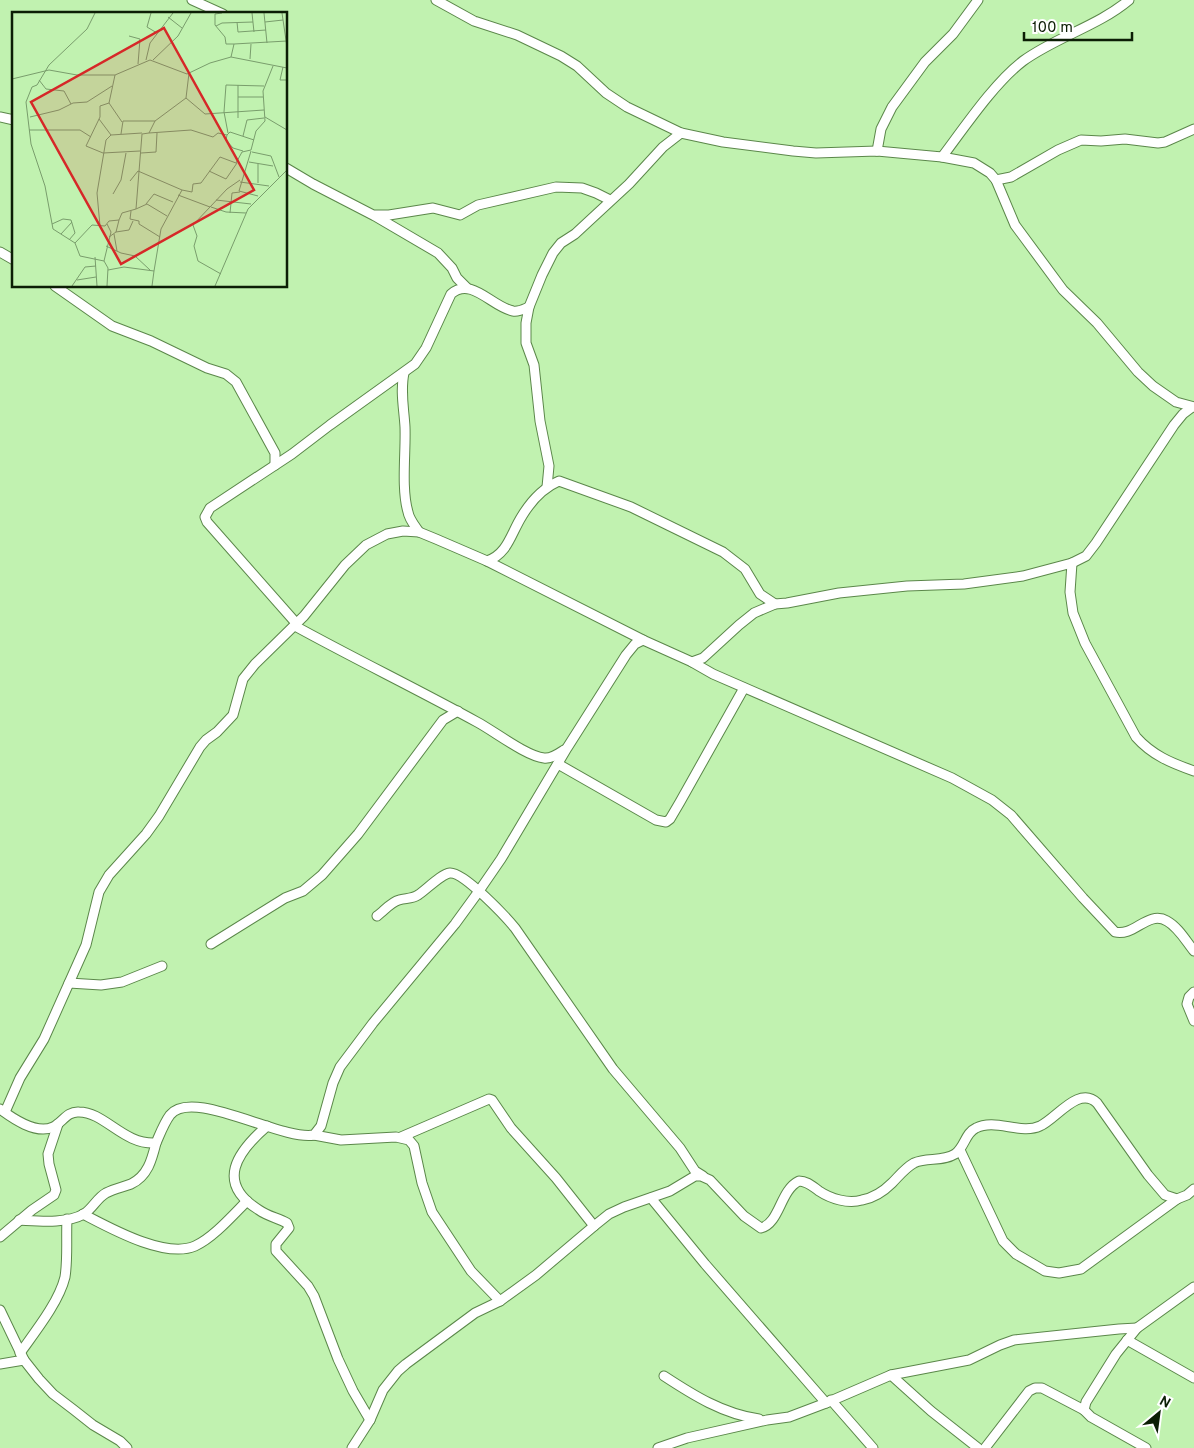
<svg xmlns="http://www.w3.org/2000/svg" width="1194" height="1448" font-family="Overpass,sans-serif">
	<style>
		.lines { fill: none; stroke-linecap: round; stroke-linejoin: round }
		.minor-casing { stroke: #5b874a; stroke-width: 11 }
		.minor { stroke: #fff; stroke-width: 9 }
		.inset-road { fill: none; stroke: #799d6c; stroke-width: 1 }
		.view { fill: #d62828; fill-opacity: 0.15; stroke: #d62828; stroke-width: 2.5 }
		.inset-edge { fill: none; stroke: #0c1e05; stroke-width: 2.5 }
	</style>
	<rect width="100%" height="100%" fill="#c1f2b0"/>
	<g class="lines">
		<defs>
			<g id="minor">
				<polyline points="192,0 223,14"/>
				<polyline points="436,0 474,21 517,35 561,56 577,66 606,93 627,107 681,133 723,142 793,151 816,153 877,151 942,157 974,163 990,173 996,180 1015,225 1063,290 1097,323 1138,372 1153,386 1176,402 1194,407"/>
				<polyline points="0,117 14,120"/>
				<polyline points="877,151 881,129 892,107 925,62 953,34 978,0"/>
				<path d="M942,157C964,128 994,83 1023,61C1056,37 1098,26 1129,0"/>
				<polyline points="286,168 313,184 373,215 389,215 433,208 460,215 478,205 556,187 582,188 596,193 610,200"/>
				<polyline points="996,180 1011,177 1058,150 1081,140 1101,141 1125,139 1158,143 1165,142 1194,129"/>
				<polyline points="375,216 438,253 452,268 457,278 467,288"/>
				<polyline points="0,252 14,260"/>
				<polyline points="55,286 112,326 151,341 207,368 226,374 236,382 275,453 275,465"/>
				<path d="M404,373C400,391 404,409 405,427C406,452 401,488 408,512C409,519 415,526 419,532"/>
				<polyline points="547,487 549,466 540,421 534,365 526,343 526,323 529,307 542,275 553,253 561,243 575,234 589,221 629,184 663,147 681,133"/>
				<path d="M487,561C508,554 511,533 522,516C531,501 543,488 559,481L631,507L723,552L745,569L760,594L775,604"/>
				<path d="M1072,563L1070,592L1073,613L1085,643L1136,737C1152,755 1171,763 1194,771"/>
				<path d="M296,623L207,522L205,517L210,508L292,454L330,425L415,364L426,348L451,294C471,276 492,307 513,311C519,312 524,309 529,307"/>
				<path d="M295,626C355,659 417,689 477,722C494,731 526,756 544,758C551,759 558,754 564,750"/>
				<path d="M692,662L713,674L952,778L992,800L1011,815L1083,898L1115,932C1134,937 1148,910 1167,921C1178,927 1186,941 1194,951"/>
				<polyline points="558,764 656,820 666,822 670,819 680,802 744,688"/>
				<path d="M377,916C384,911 391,902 399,900C406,898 412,899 418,895C426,890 441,874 450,873C464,872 506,917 515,928L613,1069L680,1148L695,1171L703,1176"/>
				<polyline points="211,944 285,898 303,891 322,875 358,834 443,720 458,711"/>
				<polyline points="69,983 101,985 122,982 162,966"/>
				<polyline points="1194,992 1189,997 1187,1004 1194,1021"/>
				<path d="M0,1109C12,1118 36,1135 53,1127C62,1123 67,1111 79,1112C105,1112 123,1145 156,1143C160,1134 164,1123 170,1115C192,1087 281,1141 314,1135L321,1126L333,1083L340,1067L373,1023L455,924L479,891L501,859L567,748L626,655L635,644L643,640L692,662L703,658L739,625L754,613L775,604L787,603L839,593L907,586L964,584L1023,576L1072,563L1086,556L1096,543L1174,425L1183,414L1192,407"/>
				<polyline points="5,1112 20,1078 44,1039 86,945 99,892 109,875 146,834 159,816 200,747 206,740 217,732 233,715 243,679 255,664 304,616 345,565 366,545 387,534 403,531 419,532 436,539 487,561 643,640"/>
				<path d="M267,1126C237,1152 215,1183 259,1210C267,1216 278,1218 287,1223L289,1228L276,1244V1251L308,1286L314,1296L338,1359L353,1391L370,1420"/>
				<polyline points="314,1135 341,1140 396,1137 409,1140 414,1146 422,1183 432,1212 471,1271 500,1301"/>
				<polyline points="401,1137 489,1099 492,1100 511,1128 556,1178 594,1226"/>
				<polyline points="960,1150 1003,1241 1016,1254 1045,1271 1059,1273 1081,1269 1177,1199"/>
				<polyline points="651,1198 705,1264 826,1403"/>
				<path d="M83,1214C110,1228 165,1259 195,1246C213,1238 233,1215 247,1201"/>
				<path d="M19,1220C39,1221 66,1224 84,1214C93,1208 97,1198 106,1193C114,1189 123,1187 131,1184C148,1176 152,1159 156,1143"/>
				<polyline points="0,1237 32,1210 54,1195 56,1190 49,1164 48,1154 58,1124"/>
				<polyline points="0,1310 24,1360 39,1379 53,1394 74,1410 93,1425 120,1441 127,1448"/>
				<polyline points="1127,1340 1194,1378"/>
				<path d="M20,1353C35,1332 59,1302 65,1277C68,1258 66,1238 67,1219"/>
				<polyline points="0,1364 24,1360"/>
				<polyline points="891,1375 931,1411 978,1448"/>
				<path d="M664,1376C693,1395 723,1414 759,1419"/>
				<polyline points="831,1400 873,1448"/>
				<path d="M352,1448L370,1420L383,1390L398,1371L406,1364L475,1313L500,1301L536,1275L594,1226L609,1214L624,1207L670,1191L695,1176H701L710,1180L744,1216L761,1228C780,1223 780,1190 799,1181C807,1181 812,1186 819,1191C831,1199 848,1204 862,1200C873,1198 884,1191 892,1183C899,1176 905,1168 914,1163C927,1157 942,1162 955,1154C965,1147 965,1133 976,1128C995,1118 1021,1135 1040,1126C1056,1119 1079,1085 1097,1103L1148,1175L1165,1195L1177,1199L1187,1195L1194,1189"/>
				<polyline points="658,1448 687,1438 767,1420 789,1417 826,1403 891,1375 969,1360 1000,1345 1014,1340 1119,1329 1137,1328"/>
				<polyline points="985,1448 1029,1391 1035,1388 1042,1388 1084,1410"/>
				<polyline points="1146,1448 1091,1417 1084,1410 1086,1402 1116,1354 1137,1328 1194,1287"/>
			</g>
		</defs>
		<use href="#minor" class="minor-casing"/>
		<use href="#minor" class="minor"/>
	</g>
	<g transform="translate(12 12)">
		<rect width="275" height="275" fill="#c1f2b0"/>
		<path class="inset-road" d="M83,1L75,17L37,53L25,73L20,75L14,90L19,132L33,174L41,217L63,231L68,244L92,249L96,256L95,274M139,1L135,15L145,21M210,1L203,2V13L213,25L214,32H222M240,1L242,20M252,1L255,31M270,1L275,35M156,5L170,16M225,10L226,20L254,18M253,10L271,8M204,14L210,11L241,10M117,24L128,27L126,52M219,45L222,32L275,29M238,47L239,32M134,48L138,31L161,1M141,48L166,24L179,1M271,55L268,68H275M103,63L97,91L110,110M0,67L37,58L65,63H103L138,48L175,62L198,51L219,45L275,56M27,68L34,77L52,79L59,92M226,85H251M174,86L193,102L252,98M18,105L47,98L61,91L75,90L100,74M253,105L275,118M226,106V73M87,107L99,123M17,118H68L79,125M137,121L179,118L201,125L206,121L215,123L218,120L242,128M216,121L212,100L214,73L252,74M109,122L111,109H143M215,123L214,128L221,136L231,139M231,124L235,108L252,106M239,139L227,179L246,184M240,140L259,144L267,165M91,141L74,134L88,105V94L97,91M91,141L128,139M129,141L144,140L145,121M237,150L261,154M197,159L214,167L225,151M118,169L126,159L170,178M228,170L257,174M246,171V152M101,182L109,168L114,141M166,183L198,195M204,188L239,192M134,192L142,182L161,190M199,195L214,200L234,201M124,197L135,192L155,204M119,199L118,207L127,209V212L148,225M218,201L220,181L228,180M40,212L51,207L59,208L63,221L57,228M88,214L85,181L94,128L99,123L130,121M104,220L117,218L121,209M49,222L60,210M102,222L105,239M97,225L104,220L107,208M63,231L80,213L93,214L97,209L107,208L110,201L124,197L130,122L137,121L143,109L174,86L177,61M94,234L109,241L123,244L138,258M83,245L85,274M92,249L99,220L95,212M96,258L112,255L142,259L149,217L170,178L180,180L181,172L189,171L208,145L224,151L230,140L239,138L244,119L253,109L251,79L261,54M209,262L186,249L182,234L185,224L181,213L215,177L228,168M65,268L84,265M60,274L73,255L84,254M140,274L142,259M203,274L236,197L275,158"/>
		<path class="view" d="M152,16L242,178L109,252L19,90Z"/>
		<rect width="275" height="275" class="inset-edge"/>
	</g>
	<g transform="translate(1159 1413) rotate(29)" stroke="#ffffff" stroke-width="4" paint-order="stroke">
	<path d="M0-4L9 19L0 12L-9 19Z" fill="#0c1e05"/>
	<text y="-8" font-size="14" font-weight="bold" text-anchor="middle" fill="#0c1e05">N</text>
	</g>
	<path d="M1024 32v8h108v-8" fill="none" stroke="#0c1e05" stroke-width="2.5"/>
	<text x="1032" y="32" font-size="15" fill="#0c1e05" stroke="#ffffff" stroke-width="4" paint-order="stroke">100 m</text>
</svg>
